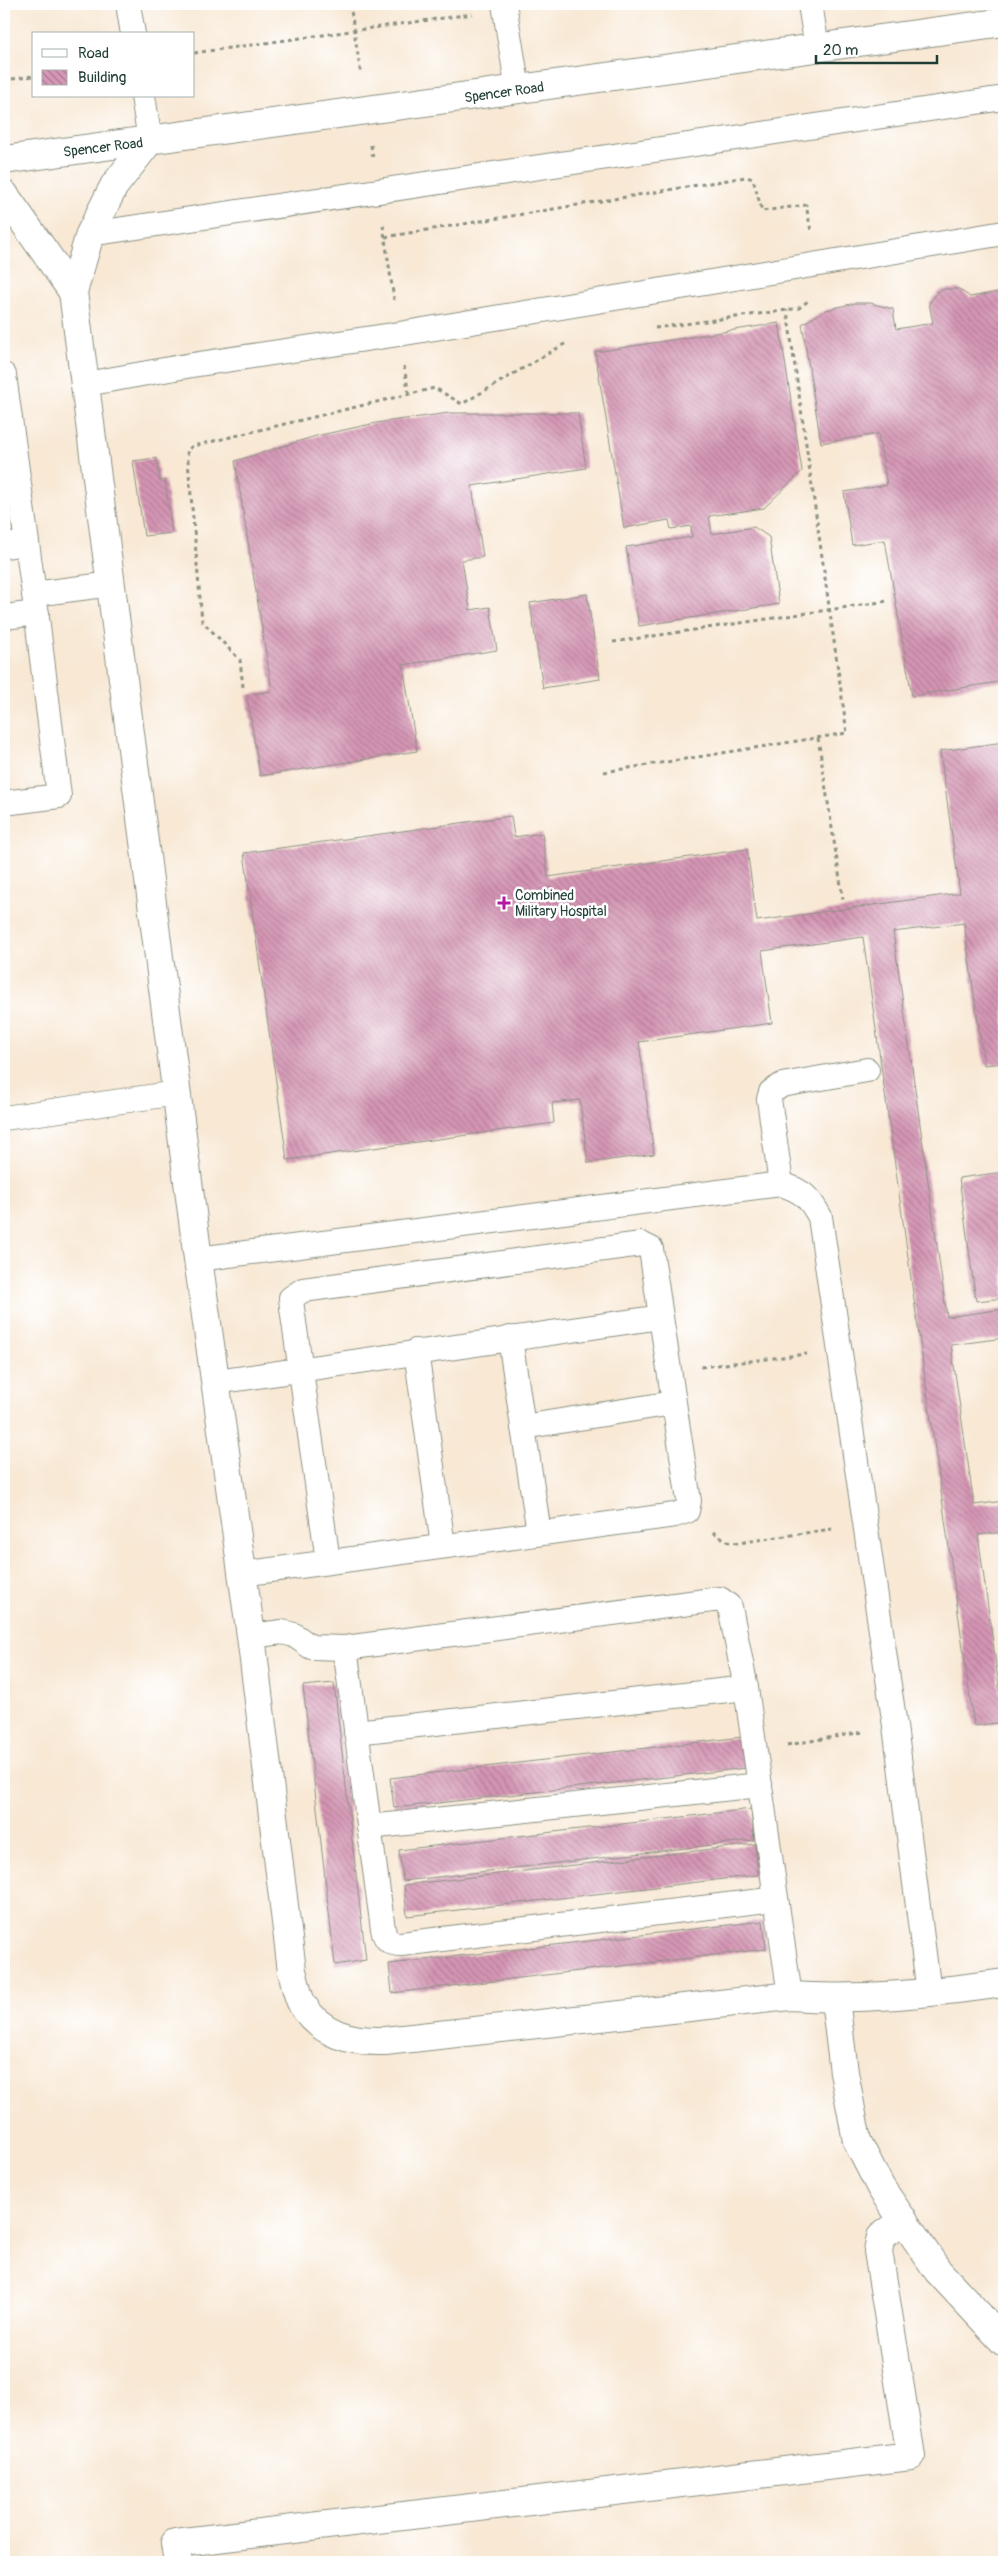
<svg xmlns="http://www.w3.org/2000/svg" width="1008" height="2566" font-family="Pangolin,sans-serif">
	<style>
		.building { fill: url(#building-back-hatch) }
		.lines { fill: none; stroke-linecap: round; stroke-linejoin: round }
		.lane-casing { stroke: #8c9284; stroke-width: 26 }
		.street-casing { stroke: #8c9284; stroke-width: 30 }
		.secondary-casing { stroke: #8c9284; stroke-width: 30 }
		.path { stroke: #8c9284; stroke-width: 3; stroke-dasharray: 4 4; stroke-linecap: butt }
		.lane { stroke: #fff; stroke-width: 24 }
		.street { stroke: #fff; stroke-width: 28 }
		.secondary { stroke: #fff; stroke-width: 28 }
		.poi-dot { fill: #b5179e; stroke: #fff; stroke-width: 2 }
		.labels { text-anchor: middle; stroke-width: 5; stroke-linejoin: round; paint-order: stroke }
		.street-label { font-size: 14px; fill: #1f3d34; stroke: #fff }
		.poi-label { font-size: 14px; fill: #1f3d34; stroke: #fff; text-anchor: start }
	</style>
	<defs>
		<pattern id="building-back-hatch" width="6" height="6" patternUnits="userSpaceOnUse" patternTransform="scale(1.25)"><rect width="6" height="6" fill="#d595b4"/><path d="M-1 5l2 2M0 0l6 6M5-1l2 2" fill="none" stroke="#ac7b93"/></pattern>
	</defs>
	<rect width="100%" height="100%" fill="#fff"/>
	<filter id="ink" filterUnits="userSpaceOnUse"><feTurbulence type="fractalNoise" baseFrequency=".02" numOctaves="2"/><feDisplacementMap in="SourceGraphic" scale="10" xChannelSelector="R" yChannelSelector="G"/><feConvolveMatrix kernelMatrix="1 2 1 2 8 2 1 2 1" color-interpolation-filters="sRGB"/></filter>
	<filter id="wash" filterUnits="userSpaceOnUse"><feTurbulence type="fractalNoise" baseFrequency=".0096" numOctaves="4" result="noise"/><feDisplacementMap in="SourceGraphic" scale="20" xChannelSelector="R" yChannelSelector="G"/><feGaussianBlur stdDeviation="1.12" result="paint"/><feColorMatrix in="noise" values="0 0 0 0 0 0 0 0 0 0 0 0 0 0 0 0 0 1.4 0 .05"/><feComposite in="paint" operator="in"/></filter>
	<g filter="url(#wash)">
		<rect width="100%" height="100%" fill="#f8e8d4"/>
		<g id="blocks">
			<g class="building">
				<polygon points="945,289 959,289 970,297 1004,291 1004,681 912,696 885,540 852,545 844,492 887,485 878,434 821,443 802,324 826,310 855,303 870,303 893,309 896,329 933,323 929,303 939,291"/>
				<polygon points="779,323 802,471 764,508 709,516 712,534 754,527 769,537 779,604 639,626 626,547 692,537 691,526 671,529 669,520 624,528 595,352"/>
				<polygon points="449,413 578,413 586,468 472,486 483,557 462,560 470,610 490,607 497,650 403,665 417,751 260,776 247,695 272,691 235,461 316,436 376,423"/>
				<polygon points="156,458 160,481 165,480 172,533 144,536 133,461"/>
				<polygon points="587,594 600,679 543,688 530,603"/>
				<polygon points="1004,742 1004,1063 984,1065 964,923 893,932 947,1317 1004,1309 1004,1338 951,1345 974,1505 1004,1501 1004,1532 978,1535 1000,1694 1004,1693 1004,1722 974,1726 863,937 762,951 772,1023 639,1042 654,1154 588,1163 580,1100 552,1103 554,1123 287,1160 244,853 511,816 514,837 542,833 548,877 747,849 757,921 960,893 940,751"/>
				<polygon points="1004,1172 1004,1298 976,1301 959,1178"/>
				<polygon points="334,1683 366,1960 335,1965 303,1686"/>
				<polygon points="742,1737 746,1768 394,1808 390,1778"/>
				<polygon points="751,1809 754,1840 403,1881 399,1850"/>
				<polygon points="755,1844 758,1875 407,1916 404,1885"/>
				<polygon points="763,1921 766,1949 392,1993 389,1964"/>
			</g>
		</g>
	</g>
	<g filter="url(#ink)">
		<use href="#blocks" fill-opacity="0" stroke="#8c9284" stroke-width="1"/>
		<g class="lines">
			<defs>
				<g id="lane">
					<polyline points="128,4 133,34"/>
					<polyline points="504,4 518,90"/>
					<polyline points="810,4 817,48"/>
					<polyline points="143,96 150,140"/>
					<polyline points="90,234 1004,98"/>
					<polyline points="4,375 34,594"/>
					<polyline points="86,384 192,365 399,334 1004,233"/>
					<polyline points="4,546 27,543"/>
					<polyline points="4,617 37,613"/>
					<polyline points="4,803 59,796 34,594 112,584"/>
					<polyline points="4,1118 177,1093"/>
					<polyline points="781,1184 769,1099 771,1092 782,1085 867,1070"/>
					<path d="M198,1259L781,1184C803,1191 809,1197 820,1217L895,1726L929,1993"/>
					<polyline points="510,1338 523,1427"/>
					<polyline points="416,1351 443,1546"/>
					<polyline points="216,1382 661,1317 689,1501 687,1511 675,1515 242,1574"/>
					<polyline points="539,1533 523,1427 673,1403"/>
					<polyline points="328,1561 292,1308 291,1298 303,1290 641,1244 651,1249 661,1317"/>
					<polyline points="251,1636 282,1632 294,1635 311,1647 345,1648 720,1599 730,1607 746,1688 790,1996"/>
					<path d="M345,1648L383,1929C385,1940 390,1944 401,1944L776,1899"/>
					<polyline points="356,1732 746,1688"/>
					<polyline points="369,1827 760,1785"/>
				</g>
				<g id="street">
					<path d="M150,140L114,186L90,234L73,292L198,1259L251,1636L292,1971C295,1981 297,1995 302,2004C321,2035 351,2042 385,2041L790,1996C863,2001 932,1993 1004,1983"/>
					<polyline points="4,194 73,292"/>
					<polyline points="835,1999 844,2072 857,2141 881,2188 938,2271 1004,2342"/>
					<polyline points="178,2562 175,2543 911,2456 878,2251 881,2237 904,2220"/>
				</g>
				<polyline id="secondary" points="4,160 1004,22"/>
			</defs>
			<use href="#lane" class="lane-casing"/>
			<use href="#street" class="street-casing"/>
			<use href="#secondary" class="secondary-casing"/>
			<g class="path">
				<polyline points="350,4 361,75"/>
				<polyline points="194,53 472,14"/>
				<polyline points="4,80 34,76"/>
				<polyline points="371,145 373,159"/>
				<polyline points="383,225 394,300"/>
				<polyline points="385,237 746,177 753,179 762,211 806,205 811,231"/>
				<polyline points="655,328 787,310 799,308 808,301"/>
				<polyline points="404,366 409,395"/>
				<polyline points="613,642 888,601"/>
				<polyline points="243,687 240,660 202,621 187,450 193,446 435,388 462,404 568,342"/>
				<polyline points="818,738 843,899"/>
				<polyline points="604,772 847,733 787,310"/>
				<polyline points="701,1367 807,1354"/>
				<polyline points="713,1532 729,1542 738,1543 832,1529"/>
				<polyline points="787,1745 863,1732"/>
			</g>
			<use href="#lane" class="lane"/>
			<use href="#street" class="street"/>
			<use href="#secondary" class="secondary"/>
		</g>
	</g>
	<path class="poi-dot" d="M501.5 895.5h5v5h5v5h-5v5h-5v-5h-5v-5h5z"/>
	<g class="labels">
		<g class="street-label">
			<text transform="translate(504 92) rotate(-8)" y="5">Spencer Road</text>
			<text transform="translate(103 147) rotate(-7)" y="5">Spencer Road</text>
		</g>
		<g class="poi-label">
			<text x="515" y="900">Combined<tspan x="515" dy="16">Military Hospital</tspan></text>
		</g>
	</g>
	<rect width="1008" height="2566" fill="none" stroke="#fff" stroke-width="20"/>
	<rect x="32" y="32" width="162" height="65" fill="#ffffff" stroke="#a5b1ae"/>
	<rect x="42" y="49" width="25" height="8" fill="#ffffff" stroke="#a5b1ae"/>
	<text x="78" y="58" font-size="15" fill="#1f3d34">Road</text>
	<rect x="42" y="70" width="25" height="15" fill="url(#building-back-hatch)" stroke="#a5b1ae"/>
	<text x="78" y="82" font-size="15" fill="#1f3d34">Building</text>
	<path d="M816 55v8h121v-8" fill="none" stroke="#1f3d34" stroke-width="2.5"/>
	<text x="823" y="55" font-size="15" fill="#1f3d34" stroke="#ffffff" stroke-width="4" paint-order="stroke">20 m</text>
</svg>
